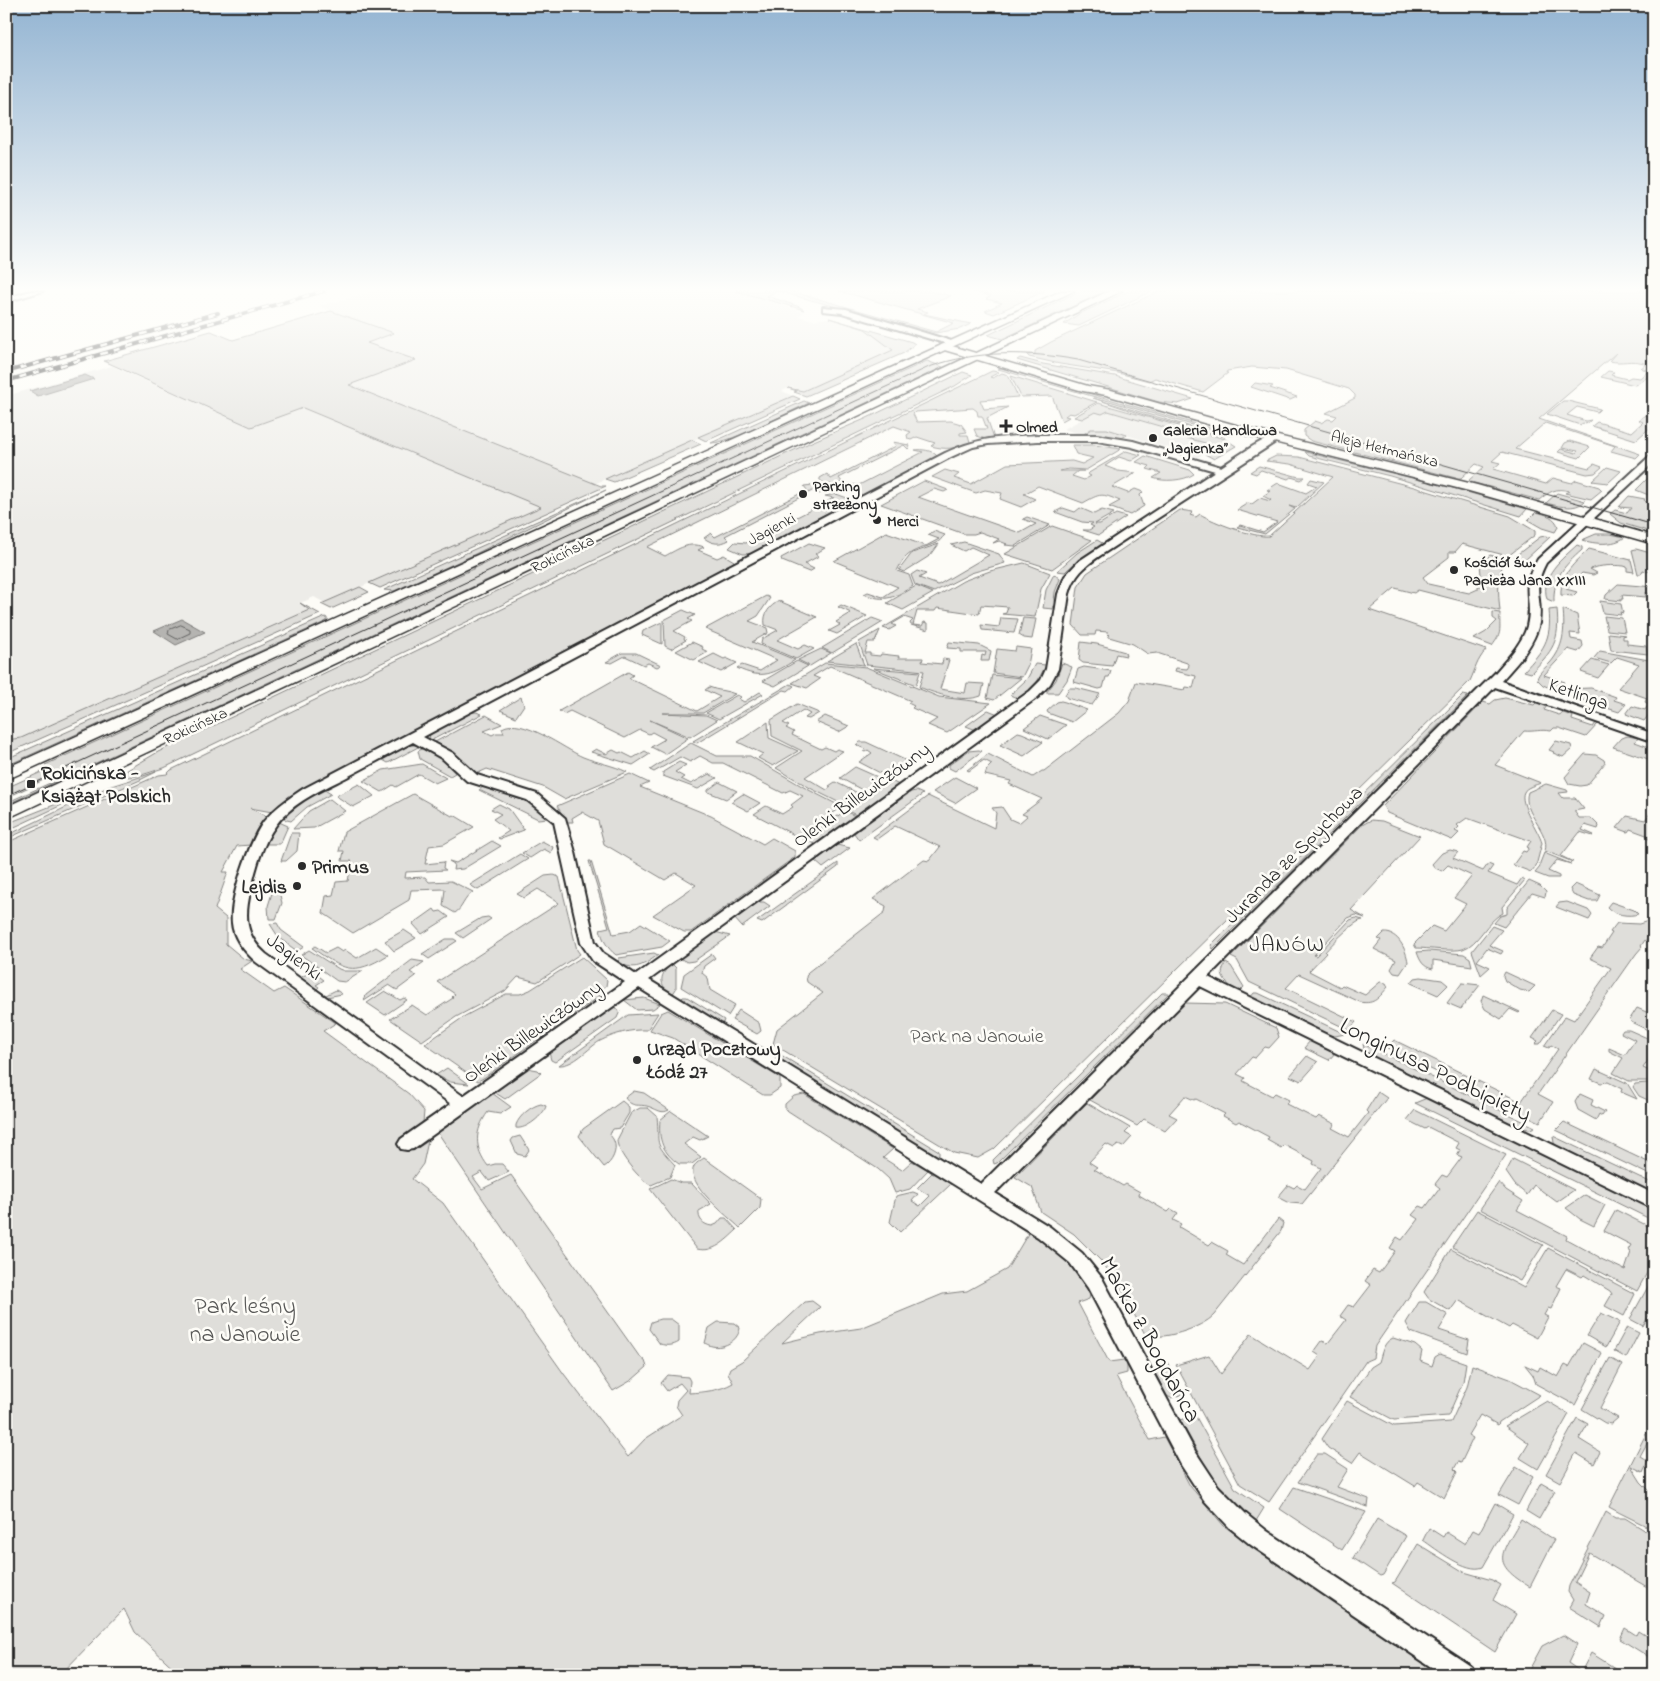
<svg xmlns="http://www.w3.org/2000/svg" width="1660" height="1681" font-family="'Indie Flower',sans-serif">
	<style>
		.built { fill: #edece8 }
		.green { fill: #dfdeda; stroke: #858482 }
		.water { fill: #b5b4b1; stroke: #7e7d7b }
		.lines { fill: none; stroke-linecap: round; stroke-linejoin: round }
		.shore { stroke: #626261; stroke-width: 1 }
		.minor-casing { stroke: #2b2b2b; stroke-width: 4 }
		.tertiary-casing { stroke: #2b2b2b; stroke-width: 3 }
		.secondary-casing { stroke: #2b2b2b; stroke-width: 3 }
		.minor { fill: #fdfcf7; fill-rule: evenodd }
		.tertiary { fill: #fdfcf7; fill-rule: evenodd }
		.secondary { fill: #fdfcf7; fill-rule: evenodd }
		.tram { stroke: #2b2b2b; stroke-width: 1 }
		.rail-casing { stroke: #2b2b2b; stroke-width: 4 }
		.rail { stroke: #fdfcf7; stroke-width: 2.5; stroke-dasharray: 7; stroke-linecap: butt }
		.poi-dot { fill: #2b2b2b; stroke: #fdfcf7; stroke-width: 2 }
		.labels { text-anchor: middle; stroke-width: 5; stroke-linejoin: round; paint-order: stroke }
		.far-poi-label { font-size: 16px; font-weight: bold; fill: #2b2b2b; stroke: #fdfcf7; text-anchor: start }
		.far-street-label { font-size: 16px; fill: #2b2b2b; stroke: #fdfcf7 }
		.street-label { font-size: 20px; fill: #2b2b2b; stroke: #fdfcf7 }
		.poi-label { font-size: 20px; font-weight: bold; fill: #2b2b2b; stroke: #fdfcf7; text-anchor: start }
		.park-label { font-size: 20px; fill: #585857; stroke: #fdfcf7 }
		.quarter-label { font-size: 22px; letter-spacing: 1px; fill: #2b2b2b; stroke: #fdfcf7 }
		.near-street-label { font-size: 24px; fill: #2b2b2b; stroke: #fdfcf7 }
		.near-park-label { font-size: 24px; fill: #585857; stroke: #fdfcf7 }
	</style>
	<rect width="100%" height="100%" fill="#fdfcf7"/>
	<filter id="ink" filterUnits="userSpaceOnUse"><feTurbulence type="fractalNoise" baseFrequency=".02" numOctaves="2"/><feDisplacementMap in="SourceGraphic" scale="10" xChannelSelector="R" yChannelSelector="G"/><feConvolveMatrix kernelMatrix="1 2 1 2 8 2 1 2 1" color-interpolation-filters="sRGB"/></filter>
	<g filter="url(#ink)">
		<g class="built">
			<polygon points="375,291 736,291 804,312 798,316 813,320 828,318 865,329 894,350 803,391 791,387 782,391 793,396 594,484 348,384 415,360 366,343 393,333 319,306"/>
			<polygon points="112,366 250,427 303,408 541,507 325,603 314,597 305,601 299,603 310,609 21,738 6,740 6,396"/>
			<polygon points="1108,411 1191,436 1188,437 1217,447 1198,457 1107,429 1091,429 1082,435 1064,429 1095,412"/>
		</g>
		<g class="green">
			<polygon points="736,291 790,291 936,332 954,323 839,291 930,291 951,296 917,309 928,312 924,314 971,324 960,329 935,333 777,291 767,296 800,307 804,310"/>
			<polygon points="970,291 1045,291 994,314 985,311 1002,303 986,299 991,296"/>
			<polygon points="1080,291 1106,291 1002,339 988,335"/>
			<polygon points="1129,291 1152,291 1079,326 1064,324 1079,314"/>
			<path d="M1159,291H1654V373L1635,385L1601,377L1608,371L1614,372L1611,375L1627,379L1631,377L1640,378L1648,371L1641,368L1645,365L1644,363C1629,359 1624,364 1609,361L1616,353L1539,419L1640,454L1636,458L1611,451L1615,446L1545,423L1515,449L1589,468L1594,464L1602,467L1595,473L1587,474L1502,452L1492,461L1500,463L1493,469L1546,484L1553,478L1572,483L1576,480L1599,487L1602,490L1591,499L1565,493L1569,491C1556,487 1549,492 1539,500L1471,482L1469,480L1484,467L1476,464L1461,478H1456L1311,441L1304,436V430L1315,421L1321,423L1328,419L1333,420L1337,416L1326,413L1355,398V395L1349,389L1286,370L1252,367L1227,371L1226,373H1228L1203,392L1155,378L1149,381L1118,373L1060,364L1029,357L1027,355L1035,354V351L1051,342Z"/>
			<polygon points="331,311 394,333 367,343 416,360 349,385 601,486 606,486 380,588 369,583 541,507 303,408 251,427 104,361 211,331 233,340"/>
			<polygon points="829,318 912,342 915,344 904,353 806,396 794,392 797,391 788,388 803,391 893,350 865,329"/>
			<polygon points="1020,358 1043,364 1115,376 1193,399 1178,404 1159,402 1017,360"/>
			<polygon points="927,361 943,367 6,805 6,803 61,778 56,774 6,798 6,788 48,769 45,765"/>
			<polygon points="1001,368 1234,435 1227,435 998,369"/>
			<path d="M992,371L999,372L990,377L993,378L1002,373L1008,375L1018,397L980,400L984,409L1008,407L987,418L994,438L986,439L977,436L974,429H987L982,416H978L977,411L973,408L915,412L913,414L917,422L951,421L961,424L967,432L960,433V435H968L970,442C957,449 945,450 931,446L935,443L917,437L911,440L908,439L907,435L911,432L894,426L647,547L665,556C678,549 689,541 704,547L698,550L717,558L724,555L734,561L731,565L301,791L272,812L250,808L267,817C259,823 252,835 251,845L237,846L223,872H228L215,909L226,918V944L244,959L252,961L240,969L274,993L284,988L336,1023L323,1031L409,1094L424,1111L423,1123L400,1143L413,1151L428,1141L423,1164L412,1179L443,1203L564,1374L628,1457L645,1439L682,1415L676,1406L677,1400L686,1390L680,1383L667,1391L661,1383L668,1375L688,1377L690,1381L689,1393C704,1392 719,1391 733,1383L728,1373L730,1368L742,1361L805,1302L812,1301L820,1307L782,1343L820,1334L861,1328L943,1294L967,1291L1007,1269L1029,1232C1053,1248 1079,1268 1090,1295L1089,1299L1078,1303L1109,1362L1124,1360L1127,1364V1373L1116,1376L1150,1440L1164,1437L1190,1486L1224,1526L1442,1675H181L135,1632L124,1609L60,1675H6V843L159,775L167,774L171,770Z"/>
			<path d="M963,372L972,375L955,386L164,768C152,771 131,781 119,775L158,752L809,443L865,419Z"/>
			<polygon points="1011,376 1097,402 1074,414 1069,413 1065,416 1069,417 1062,421 1052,396 1021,397"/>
			<polygon points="1255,383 1273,386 1270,388 1297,397 1290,400 1251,387"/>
			<polygon points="793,396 800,399 706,441 698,437"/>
			<polygon points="1093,398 1225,437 1147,416"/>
			<path d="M804,401L809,403C788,412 731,443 711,443Z"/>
			<polygon points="1563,401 1568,401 1600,409 1597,412 1577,407 1567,415 1586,421 1591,420 1586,424 1583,423 1580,425 1547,414"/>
			<polygon points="1098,403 1225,439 1236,446 1214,459 1205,454 1216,446 1187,438 1190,435 1108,411 1102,414 1095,412 1082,419 1074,417"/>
			<polygon points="1654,412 1654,424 1636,440 1592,426 1597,422 1632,432 1643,422 1639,420 1645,415 1650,416"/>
			<polygon points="1091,429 1107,429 1127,435 1120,439 1082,435"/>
			<polygon points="692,440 701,444 614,482 605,479"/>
			<polygon points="1570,441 1573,442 1590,447 1579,458 1558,452 1561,449 1576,453 1578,451 1562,448 1565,443"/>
			<path d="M893,442L909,445L910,447L908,449L904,445L839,478L842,482C835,486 828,485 820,481V478L827,474L831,479L896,446Z"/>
			<path d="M1072,445H1095L1121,449L1086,470L1069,469L1059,471H1084H1078L1072,476L1084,480L1091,476L1087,474L1126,451L1141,455L1131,461L1119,457L1105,466L1118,471L1136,473L1112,487L1128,493L1135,489L1143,492L1140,495L1144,506L1130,515L1109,507L1120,501C1101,493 1101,493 1083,503L1038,486L1024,494L1035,499L1021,507L1000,499L1002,493L985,490L976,493L932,477L945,470L959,474L954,478L971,484L1007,464L1072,461L1082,464L1093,458L1076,454Z"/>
			<path d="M915,450C922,449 932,450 937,456L867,494L861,495L852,493L857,490L844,487L848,484L859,485L923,452Z"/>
			<polygon points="1305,452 1449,487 1527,509 1521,516 1390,476 1309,456"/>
			<path d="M1145,456L1190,470L1194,474C1184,481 1163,482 1153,478L1161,473L1147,469L1150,466L1136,462Z"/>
			<path d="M1276,456L1299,457L1414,487L1510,516L1535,531V535L1508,556L1462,544L1455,552H1449V557L1423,577L1428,584L1469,593L1478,589V586H1482L1480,564L1490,555L1505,559C1497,577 1498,592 1500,611L1418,590L1414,593L1395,588L1369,610L1486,650C1476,662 1476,668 1470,681L994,1149L978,1158L954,1153L773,1044L777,1029L823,993L807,982L806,977L808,972L885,912L886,906L873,899L924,860L929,861L940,847L895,826L877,839L873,837L928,796L994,828L996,813L992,808L1002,807L1010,819L1019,823L1027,816L1022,814L1042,799L1009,784L1011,781L985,775L987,769L992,764L984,760L969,771L967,770L988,754L1033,777L1042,771H1044L1119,713L1129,701L1136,682L1185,690L1186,687L1193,688L1196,676L1175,671L1176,668L1187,669L1189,666L1187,663L1157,653L1148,654L1133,644L1109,637L1108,632L1096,631L1095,635H1082L1073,625L1078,587L1087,573L1180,510L1193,512L1190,515L1196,517L1200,514C1213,522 1255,538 1269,536L1333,477L1290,464L1266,461Z"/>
			<polygon points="1259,466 1299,477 1305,477 1301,480 1291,477 1288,479 1261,470 1256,474 1250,472"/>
			<polygon points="1607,467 1621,471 1608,483 1592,481"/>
			<polygon points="1651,475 1654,476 1654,493 1651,496 1636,490"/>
			<polygon points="1311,479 1324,482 1296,508 1289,506 1295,509 1265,534 1237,527 1240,525 1263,532 1277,522 1237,510 1248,503 1252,504 1260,498 1270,501 1271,500 1263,496 1270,491 1267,490 1278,483 1306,493 1317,486 1308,483"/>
			<polygon points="924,481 948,490 944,492 934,489 918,497 1020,533 1036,524 1023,519 1027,517 1050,525 1015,546 1005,545 1007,544 999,541 993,543 999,539 980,532 974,534 964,534 881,504"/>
			<path d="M813,485L822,489L823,492L819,494L814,490L725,536L729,540C720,545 712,544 704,538L711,533L715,537L807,490L804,486Z"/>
			<polygon points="606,490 471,556 394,591 384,590"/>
			<path d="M1557,493L1585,501C1575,511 1558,506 1546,503Z"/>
			<polygon points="836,494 850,499 850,502 755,553 743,554 729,548 735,542 746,543 834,498 825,496"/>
			<polygon points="1629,496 1645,499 1644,500 1654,509 1654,533 1621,523 1610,514 1615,510 1627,513 1631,508 1619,507"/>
			<polygon points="1063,508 1075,512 1080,508 1094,514 1102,510 1114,513 1095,524 1100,524 1116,514 1126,517 1099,535 1083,530 1089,530 1094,527 1090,525 1093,523 1082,522 1055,512"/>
			<path d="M1536,512C1545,514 1556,517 1558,527L1555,532L1542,528L1528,520Z"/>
			<polygon points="1052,526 1092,540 1052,569 1005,554"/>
			<path d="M934,531L945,535C941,538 940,542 936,543C917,551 907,549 897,571L909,575L913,586C895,597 886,603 864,594L868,592L883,597L898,587L834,561L886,532L926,546L939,539L928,535Z"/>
			<path d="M1596,534H1610L1625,537C1614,546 1594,544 1582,540Z"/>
			<polygon points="1545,536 1550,537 1525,560 1514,557 1540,537"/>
			<polygon points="1097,540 1104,544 1077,561 1065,572 1057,571 1077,553"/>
			<polygon points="964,542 999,554 1005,563 971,573 934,592 915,585 911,575 917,571 926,574 919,578 938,585 989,555 971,547 964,551 951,545"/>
			<polygon points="809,543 825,548 815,554 819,556 804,564 814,569 809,572 782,561 781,558"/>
			<polygon points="939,544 931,555 904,572 899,570 912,553"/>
			<path d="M1577,545L1582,547V550C1564,566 1553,577 1554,602L1547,599C1540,575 1562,559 1577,545Z"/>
			<path d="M1589,549L1631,560L1634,572L1627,571V567L1624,566C1613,565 1601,565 1590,569L1597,573L1593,575L1582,573L1566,589L1577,592L1573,596L1561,595C1560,574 1575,563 1589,549Z"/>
			<polygon points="1636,549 1654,554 1654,573 1643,570 1641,574 1638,574 1632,550"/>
			<polygon points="1024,563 1050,573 1041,589 1035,617 1002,614 1006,613 1008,607 981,605 979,614 937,608 935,611 917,611 913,625 922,626 924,622 928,623 928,630 911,625 910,623 913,620 904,617 892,624 896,626 889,630 883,628 963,581 990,571"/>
			<polygon points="1054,574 1060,579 1055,592 1053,609 1043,608 1046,590"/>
			<polygon points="1618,584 1654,587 1654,594 1645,593 1646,597 1622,595 1623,599 1621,599 1621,601 1605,599 1606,595"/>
			<polygon points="916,586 933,593 903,610 887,603"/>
			<polygon points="360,587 369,592 331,609 321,604"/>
			<path d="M766,596L770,598L758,616L749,621L767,628L768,633L752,642L795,660C773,674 762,680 737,668L742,665L760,671L777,660L705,629Z"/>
			<path d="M779,601L817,617L777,640L798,649L805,645L814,649L796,659L761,644L762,639L778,630L765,625C763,613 770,606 779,601Z"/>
			<polygon points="1600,601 1621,604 1623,613 1620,612 1621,615 1603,613"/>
			<polygon points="300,603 320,614 6,754 6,740 21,738 309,610"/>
			<polygon points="841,605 867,616 837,634 829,631 840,625 836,622 851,613 838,607"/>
			<path d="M1557,609C1560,642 1553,650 1531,673L1524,671C1543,650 1552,640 1549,610Z"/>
			<path d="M1563,609L1577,615L1580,634L1570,633L1571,639L1582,641L1583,646L1578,652L1568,649L1544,675L1565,682L1557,691L1543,685L1537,679C1539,672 1545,668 1550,663C1564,647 1565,630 1563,609Z"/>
			<polygon points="683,610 695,615 688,619 692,621 674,631 685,637 684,639 686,640 671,649 665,646 664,620"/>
			<path d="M1493,612L1500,613C1499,630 1503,632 1492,646L1474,639L1486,632L1497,621L1493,618Z"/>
			<polygon points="1604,616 1622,618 1625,632 1607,630"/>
			<polygon points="325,617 327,618 327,621 6,766 6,759"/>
			<polygon points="872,618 883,622 832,653 822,648"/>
			<polygon points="1001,618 1018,619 1014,633 982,630 981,625 999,627"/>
			<polygon points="1023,618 1036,619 1032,639 1024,638 1019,635"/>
			<polygon points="662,622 662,644 642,635 643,631"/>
			<path d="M880,630L875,642H868L865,653H870V655L880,656L881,654L899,656L898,658H923L922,662L942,664L943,659L949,660L940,689L965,693L967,683L984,684L981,696C962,703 937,694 919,687L924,671L867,665L859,642Z"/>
			<polygon points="1608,633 1626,635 1623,636 1623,639 1627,639 1627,644 1646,646 1648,654 1611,650"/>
			<polygon points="692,642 703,647 702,649 708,652 694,660 676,651"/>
			<polygon points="949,642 979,645 991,651 989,661 981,661 982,655 985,656 986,652 961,652 961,649 947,648"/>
			<polygon points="1081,642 1097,644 1125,652 1126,656 1116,654 1112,666 1083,663 1079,660"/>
			<polygon points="856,644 864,665 827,661"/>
			<polygon points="1016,647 1031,649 1028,665 1022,677 993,673 997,649 1015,651"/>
			<polygon points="821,649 831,653 810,666 798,660"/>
			<polygon points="1600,651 1654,661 1654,708 1644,721 1626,714 1632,706 1645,710 1649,704 1645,702 1647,698 1618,688 1639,664 1617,657 1611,663 1594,658"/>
			<polygon points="622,653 636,653 661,665 657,667 648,663 644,665 625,656 612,663 606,662"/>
			<polygon points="714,654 724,659 726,658 737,663 721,672 699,662"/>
			<polygon points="1592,660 1609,665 1598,678 1581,672"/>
			<polygon points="797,661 808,666 775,686 763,681"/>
			<polygon points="825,663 866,667 939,697 991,703 947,733 928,725 937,719 912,708 914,706 908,703 911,701 830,666 813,676 820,679 807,688 792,683"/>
			<polygon points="1062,663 1072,667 1067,680 1058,693 1046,693 1056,680"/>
			<polygon points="1035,664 1046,665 1036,684 1019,699 1010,695 1027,679"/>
			<polygon points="873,668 920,672 916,685"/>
			<polygon points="1081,668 1084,667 1111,671 1109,677 1106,677 1103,688 1099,689 1074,682 1078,669"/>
			<path d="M628,672L633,675L629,678L697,711L720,697L705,690L709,687C718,691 726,690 735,694L703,713H662L706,715L717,720L690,737L650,720L688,738L665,754L651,747L665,739L652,732L649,734L640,730L625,738L570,711L564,714L559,711Z"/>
			<polygon points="992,675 1021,678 994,700 987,698"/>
			<polygon points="790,684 794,686 788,691 784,690 697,743 693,741"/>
			<polygon points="1069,688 1076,688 1100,694 1092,705 1067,698 1065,695"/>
			<polygon points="1591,688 1616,697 1614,700 1626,704 1619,712 1562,693 1566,689"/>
			<polygon points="760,692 763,694 719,719 706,713 737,695 741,697 739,699 744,702"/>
			<polygon points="1463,695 1468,696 1213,949 1211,945"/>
			<polygon points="521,697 524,705 516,717 500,710"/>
			<path d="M1505,698L1534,705L1537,702L1547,706L1544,710L1559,715L1563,713L1573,716L1572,720L1593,727L1596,723L1598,724L1586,737L1559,728H1554L1551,731C1541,729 1534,732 1524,731L1495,765L1541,783C1536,785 1526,787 1524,792C1518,803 1539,831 1542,843L1536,866L1531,872L1513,865L1523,851L1526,852L1529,848L1527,847L1531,841L1467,818L1457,825L1459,827L1455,831L1459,833L1452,840L1387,813L1383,806L1483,702L1490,704L1495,700Z"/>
			<polygon points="1061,701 1065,702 1087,710 1072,722 1048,713 1047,711 1057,702"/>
			<polygon points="797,704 819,713 809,719 805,718 810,714 803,710 783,723 789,726 786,728 794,732 792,735 821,749 825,747 834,751 837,749 843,751 805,777 827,790 831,787 829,786 835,782 860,794 844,805 812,789 776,768 802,751 772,736 771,720"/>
			<polygon points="988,710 998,714 976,730 966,726"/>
			<path d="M476,712L482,714L432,740L429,739L430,734C441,725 461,713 476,712Z"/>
			<path d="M486,715L502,724L484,731L492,735L496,733H504L502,728C522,716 564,749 583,757C598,763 613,765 627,772L564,799L543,787L487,769L476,774L454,753L435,742Z"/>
			<polygon points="825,716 849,726 839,732 816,722"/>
			<polygon points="1040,716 1066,725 1048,739 1024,728"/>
			<polygon points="768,722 769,738 798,751 773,766 758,758 763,754 738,742"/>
			<polygon points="1018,732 1022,733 1043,742 1024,756 1000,745"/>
			<polygon points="1628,736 1638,738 1635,742 1654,749 1654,761 1613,747 1621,738"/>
			<polygon points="1556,741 1571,745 1572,749 1563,757 1553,753 1554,752 1549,750"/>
			<polygon points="860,742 866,742 907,761 886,776 859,762 872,753 868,750 865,752 863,751 865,749 856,745"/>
			<polygon points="691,743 717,756 750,756 807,789 842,807 798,837 754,814 766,806 782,814 793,807 791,805 803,796 790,790 783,793 723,763 713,763 700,756 690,762 680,757 654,772 650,770"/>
			<polygon points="413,745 420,746 388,763 381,759 403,747"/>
			<polygon points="424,748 444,760 455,773 450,776 420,759 418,751"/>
			<polygon points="596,749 606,754 613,750 619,753 621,752 633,758 645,751 650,754 633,765 591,752"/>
			<polygon points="979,750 982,751 955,771 949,768 949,765 968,751"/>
			<polygon points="1585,754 1596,755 1604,760 1605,763 1587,785 1580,786 1569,784 1565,777"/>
			<polygon points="679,762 686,765 675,772 684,777 681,779 691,784 709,774 717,778 698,789 663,776 663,772"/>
			<polygon points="422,764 446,778 435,783 419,774 396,787 393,785 382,792 363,781 383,770"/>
			<polygon points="855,767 882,779 864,791 840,778"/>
			<polygon points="156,772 138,781 6,839 6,836 108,787"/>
			<polygon points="630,774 649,783 640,787 711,816 763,844 772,838 795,851 795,857 691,932 684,932 653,915 696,885 676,873 665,880 604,844 598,821 582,812 572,818 573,822 567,822 557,806"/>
			<polygon points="955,777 976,788 955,803 933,792"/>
			<polygon points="889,780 899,785 856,815 846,810"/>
			<polygon points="719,782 737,791 726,799 708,792 708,790"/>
			<polygon points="359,784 374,796 353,807 336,796"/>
			<path d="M1546,784L1567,790L1568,792L1559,793L1563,798H1575L1584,809L1574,811L1579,818H1591L1599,826L1598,829L1585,825L1582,830L1594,835L1593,836L1580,832L1561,856L1573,862L1545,851C1551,831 1521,813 1528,792Z"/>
			<path d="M483,787C507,794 531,799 548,818L538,819L479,790Z"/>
			<polygon points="323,789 331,794 307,807 291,821 283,819 283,817 304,800"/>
			<polygon points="916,791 923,794 859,840 854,833 911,792"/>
			<path d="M413,794L452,816L454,815L474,827L444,844L429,846L425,864L444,862L443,868L446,870L406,872L405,878L425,877L429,882L451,881L473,892C463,899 463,908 455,913L443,906L445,889L411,890L409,900L353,933L323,913L326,896L333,895L336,882L348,881L352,861H342L344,851H339L344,832Z"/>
			<polygon points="743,794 760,803 748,811 731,802"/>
			<polygon points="330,799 345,811 314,828 293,829 309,811"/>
			<polygon points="64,801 64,804 6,831 6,824"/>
			<polygon points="499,804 509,809 524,830 500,839 498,838 509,831 493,819 501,814 491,809"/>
			<polygon points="1654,808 1654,841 1647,838 1649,836 1630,829 1628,832 1617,828 1627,816 1645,820"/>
			<polygon points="845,811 855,816 815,844 803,840"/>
			<path d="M1371,820L1382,821L1420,836L1351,910L1365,918L1356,915L1348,918L1314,955L1316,956L1350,920L1356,918L1363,920C1355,920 1331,945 1325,952L1326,953L1309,971L1340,987L1342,985L1365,995L1380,982L1386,983L1388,987C1379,997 1375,1005 1360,1002L1299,974L1286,988L1356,1022L1349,1030L1249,982L1237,960L1231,957L1362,825Z"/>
			<polygon points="279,822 288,826 280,844 266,844"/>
			<polygon points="291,833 299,833 297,851 286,861 281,861"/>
			<polygon points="492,841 501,846 463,869 453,870 454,864 449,861 456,863"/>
			<polygon points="542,841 553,847 551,853 544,849 530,858 522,853"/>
			<polygon points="837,845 850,848 823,868 815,861"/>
			<path d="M1450,850L1458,852L1453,858L1483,871L1488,864L1493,866L1488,873L1517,885L1522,878L1525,880L1502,907L1503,913C1486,921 1479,944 1463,949C1454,952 1427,948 1416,948L1414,944L1432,926L1444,931L1466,904L1454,898L1472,876L1448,865L1442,871L1435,868L1432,864L1442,853Z"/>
			<polygon points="1544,853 1571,864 1557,860 1548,871 1559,876 1559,878 1548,878 1535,873 1540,867 1540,863"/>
			<polygon points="520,854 528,859 478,890 470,885"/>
			<path d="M589,861H591L613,934L630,931L641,923L670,941L662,947L616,955C607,948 603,940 600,929L609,927Z"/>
			<polygon points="838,863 838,867 762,923 757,921"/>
			<polygon points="554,875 559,877 577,950 580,954 537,982 518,977 505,991 456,1017 422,1041 390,1019 412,1005 427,1015 453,998 452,997 455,994 437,982 559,903 538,889 524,898 517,894 545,876"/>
			<polygon points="276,880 282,903 276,919 269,919 268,906"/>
			<polygon points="1529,881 1540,886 1546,892 1545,897 1532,893 1504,927 1494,923 1500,916 1507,914 1507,908"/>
			<polygon points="1575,884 1600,895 1597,901 1589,901 1573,895 1570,889"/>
			<polygon points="758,902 764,902 770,906 742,927 734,918"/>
			<polygon points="1567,902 1588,910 1592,915 1589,920 1556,907 1559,903"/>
			<path d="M1611,902L1634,910L1638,914C1629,917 1614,915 1607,907Z"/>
			<polygon points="434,909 436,912 441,911 449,917 422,934 413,924"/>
			<polygon points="488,917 491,919 463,938 456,933 481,918"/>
			<polygon points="1654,919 1654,927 1648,936 1654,938 1654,944 1645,940 1641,946 1642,947 1636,954 1538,1094 1553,1102 1540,1122 1387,1048 1394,1040 1521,1102 1558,1049 1551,1045 1549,1048 1544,1046 1565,1016 1574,1020 1611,968 1590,958 1598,947 1602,948 1612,933 1610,932 1617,923 1639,924"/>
			<polygon points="277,923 281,930 304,947 297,951 279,938 270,924"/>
			<polygon points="1492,926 1502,930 1489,945 1503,951 1501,954 1487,948 1477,961 1490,967 1481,975 1472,951"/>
			<polygon points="404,930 416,938 394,951 385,941"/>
			<polygon points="715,932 730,936 694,961 687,962 679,958"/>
			<path d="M1384,933C1398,932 1406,949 1408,962L1400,974L1394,973L1391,969L1396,960L1374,949L1381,940L1378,939Z"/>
			<polygon points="446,939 454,939 457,941 429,959 422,954"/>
			<path d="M315,946L326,953L336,948L342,952L345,950L357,958L376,947L388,955C352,977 344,970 312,948Z"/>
			<polygon points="309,950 339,969 344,971 363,971 345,982 337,981 301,955"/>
			<path d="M1429,951L1464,954L1470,958L1472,966L1433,960V969C1423,967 1420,961 1417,952Z"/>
			<path d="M654,953L658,955C644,965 634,972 618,962L619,958Z"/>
			<polygon points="712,954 715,958 704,966 702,973 708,978 710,990 735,1005 728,1016 681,987 684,974"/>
			<polygon points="582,957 607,980 606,986 596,993 600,996 485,1077 478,1081 425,1044 465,1016 506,994 520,994 530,990"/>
			<polygon points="412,960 424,962 410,972 416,976 397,990 389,985 364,1001 366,995"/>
			<path d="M1226,963L1231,966L1244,987L1239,992C1228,985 1216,977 1226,963Z"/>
			<path d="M672,964L676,968V989L672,995C658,985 659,974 672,964Z"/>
			<polygon points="312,971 324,980 316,985 319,987 317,989 326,995 336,990 342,994 327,997 300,978"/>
			<polygon points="1505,972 1535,986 1529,992 1520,990 1505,981 1503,976"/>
			<polygon points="1421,977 1442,980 1448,985 1438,995 1411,983 1415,978"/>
			<polygon points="1462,983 1480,985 1461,1009 1447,1003"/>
			<polygon points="385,991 400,1000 404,998 407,1000 385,1015 367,1003"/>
			<polygon points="1162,993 1169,993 997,1163 994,1164 993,1160"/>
			<polygon points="1254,993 1258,993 1345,1034 1335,1036 1325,1034 1250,998"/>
			<polygon points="1483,995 1520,1012 1519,1013 1510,1009 1501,1019 1485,1009 1481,1001"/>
			<polygon points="683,997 687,997 724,1020 722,1025 680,1000"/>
			<polygon points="644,998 660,1004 653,1009 637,1010 624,1000"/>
			<polygon points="1185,1003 1225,1004 1276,1028 1279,1037 1269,1048 1265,1047 1255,1058 1252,1057 1237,1074 1245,1078 1243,1081 1272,1096 1275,1093 1289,1100 1286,1104 1316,1119 1319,1116 1335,1124 1332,1128 1349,1137 1368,1113 1366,1111 1378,1092 1387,1098 1302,1204 1290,1203 1278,1197 1288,1185 1294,1188 1297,1185 1305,1189 1321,1168 1313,1164 1314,1161 1284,1145 1281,1148 1267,1140 1269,1137 1239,1121 1236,1123 1223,1116 1225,1114 1196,1099 1194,1100 1185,1096 1169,1114 1177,1118 1165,1131 1144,1119 1137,1126 1090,1100"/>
			<polygon points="614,1006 620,1011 617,1018 555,1062 551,1060 549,1052"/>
			<polygon points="1637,1008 1651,1014 1654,1011 1654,1033 1631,1022 1630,1019"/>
			<polygon points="668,1010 780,1078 780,1088 770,1095 763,1095 673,1038 650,1030 661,1013"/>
			<polygon points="739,1010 759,1023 761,1031 757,1034 732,1020"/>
			<polygon points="1552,1010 1561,1014 1540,1044 1535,1044 1538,1041 1532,1038"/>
			<path d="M658,1013L647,1030C631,1029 614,1034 600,1041C588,1048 574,1066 559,1065L628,1015Z"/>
			<polygon points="1623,1030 1629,1030 1654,1041 1654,1052 1643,1068 1654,1073 1654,1081 1629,1081 1613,1073 1623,1058 1609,1051 1609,1048 1625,1055 1635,1040 1621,1033"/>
			<polygon points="1310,1041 1335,1053 1329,1060 1304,1048"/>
			<polygon points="1363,1044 1535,1127 1530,1129 1517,1128 1371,1057 1364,1049"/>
			<polygon points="771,1049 939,1151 939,1158 770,1055"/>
			<polygon points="1307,1056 1318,1062 1301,1081 1290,1076"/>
			<polygon points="447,1068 469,1084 450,1082 436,1075"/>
			<polygon points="527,1068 538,1070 541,1073 505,1099 494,1092"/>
			<polygon points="1596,1069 1627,1083 1637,1099 1621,1092 1622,1089 1608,1082 1601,1083 1591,1079"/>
			<polygon points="1648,1083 1654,1087 1654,1091 1648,1100 1639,1096 1633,1087 1635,1084"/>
			<path d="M634,1091L644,1093L669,1110C662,1114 658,1110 650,1107C640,1103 633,1109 625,1098Z"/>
			<path d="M492,1093L511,1107L500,1114L488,1112C474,1131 474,1148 488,1166L495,1164H502L509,1172L489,1181L482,1172L473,1177L482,1189L511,1175L639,1356L645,1361L647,1367L632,1380L613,1391L438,1133Z"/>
			<polygon points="804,1094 893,1149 883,1158 902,1170 912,1161 928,1170 910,1189 895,1193 889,1179 878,1169 785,1109 785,1104 794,1096"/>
			<polygon points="1580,1094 1593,1100 1591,1105 1605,1112 1602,1116 1599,1114 1596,1120 1578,1110 1575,1102"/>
			<polygon points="1427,1098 1654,1210 1654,1221 1415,1103"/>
			<path d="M622,1101L629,1107V1113L620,1128L613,1129L610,1134C610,1136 613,1138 614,1141C618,1150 612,1163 604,1167L579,1136L583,1129Z"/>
			<path d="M1087,1103L1130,1128L1125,1133L1132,1137L1123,1147L1118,1145L1114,1148L1106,1144L1089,1162L1097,1167L1094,1169L1123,1186L1126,1184L1140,1192L1139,1195L1168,1212L1171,1209L1178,1213L1173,1220L1181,1224L1179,1227L1209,1245L1212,1242L1228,1251L1226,1255L1243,1265L1278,1219L1283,1223L1281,1231L1214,1315C1202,1328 1160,1342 1145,1334L1114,1278L1101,1261L1074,1234L1041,1212L1032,1187L1015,1177Z"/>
			<path d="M541,1104L546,1106C544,1115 526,1130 516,1128V1125C519,1116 531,1106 541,1104Z"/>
			<path d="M640,1108H648L657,1116C660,1146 652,1140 675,1165L670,1177L651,1185C640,1181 616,1151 617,1140L631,1113Z"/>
			<polygon points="1415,1110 1506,1155 1375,1346 1373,1358 1366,1361 1269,1502 1240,1484 1176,1365 1209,1355 1221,1374 1251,1334 1310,1370 1320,1356 1314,1352 1322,1341 1328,1343 1346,1320 1340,1316 1348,1305 1354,1307 1371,1285 1365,1281 1373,1270 1379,1273 1395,1251 1390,1248 1397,1237 1402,1240 1418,1219 1412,1215 1420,1206 1425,1208 1440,1188 1435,1184 1442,1175 1447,1177 1462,1157 1457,1155 1460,1150 1456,1148 1459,1143 1428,1127 1425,1129 1407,1120"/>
			<path d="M671,1111L708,1136L700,1140L693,1137L684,1144L701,1157L692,1164H679C663,1153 658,1140 660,1120Z"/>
			<polygon points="1564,1122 1654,1165 1654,1177 1556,1130"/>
			<polygon points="520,1136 529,1150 525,1156 517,1154 511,1141 513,1138"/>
			<polygon points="1553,1136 1654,1184 1654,1195 1560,1148 1554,1143"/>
			<path d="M704,1158L761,1199L760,1208L740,1228C728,1216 685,1184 694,1166C696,1163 701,1160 704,1158Z"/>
			<polygon points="1513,1159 1574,1190 1557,1202 1534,1185 1527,1195 1515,1185 1506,1172"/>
			<polygon points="932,1173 951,1184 900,1232 890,1222 896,1196 913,1192 918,1194 912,1201 920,1206 930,1196 917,1188"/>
			<path d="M671,1179L681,1183H691L711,1204L699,1211C698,1219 703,1225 712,1226L717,1224L722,1218H726L737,1230C725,1241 714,1253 697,1249L650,1189Z"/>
			<polygon points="1499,1182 1506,1190 1523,1201 1517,1210 1567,1236 1566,1239 1599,1257 1599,1258 1625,1270 1631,1252 1628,1250 1631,1245 1604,1231 1616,1210 1654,1229 1654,1260 1637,1291 1480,1209"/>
			<polygon points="1585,1195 1605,1205 1594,1226 1580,1219 1566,1208"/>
			<polygon points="1477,1210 1543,1245 1520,1281 1452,1247"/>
			<polygon points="1548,1248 1635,1294 1624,1316 1605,1306 1612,1294 1610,1291 1584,1275 1582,1277 1566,1269 1556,1286 1561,1288 1551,1309 1548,1308 1544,1315 1548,1317 1537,1338 1512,1325 1509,1328 1458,1300 1450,1311 1429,1299 1424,1292 1451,1249 1524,1288"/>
			<polygon points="1654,1276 1654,1306 1643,1326 1630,1319"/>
			<polygon points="1419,1302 1426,1302 1448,1315 1439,1330 1469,1340 1467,1353 1411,1332 1406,1323"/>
			<polygon points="1601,1313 1620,1322 1606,1347 1587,1336"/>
			<path d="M660,1319H671L679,1325V1342C673,1346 667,1346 660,1344L649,1329L651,1322Z"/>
			<path d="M718,1322L734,1323L740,1328C738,1343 718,1352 705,1343L709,1328Z"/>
			<polygon points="1627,1327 1639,1333 1626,1358 1614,1351"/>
			<path d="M1393,1338L1415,1345L1422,1351L1420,1361L1432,1366L1435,1357L1440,1354L1466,1363L1463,1382L1448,1416L1394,1420L1350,1397L1371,1367L1379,1362C1382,1353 1383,1342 1393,1338Z"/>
			<polygon points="1583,1343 1602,1353 1575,1405 1536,1384 1533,1375 1525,1365 1538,1371 1540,1367 1558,1377 1565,1365 1569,1367"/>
			<polygon points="1610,1358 1622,1365 1600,1408 1618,1418 1611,1424 1605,1423 1582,1409"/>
			<polygon points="1167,1362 1183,1394 1171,1398 1167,1396 1155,1373"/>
			<polygon points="1472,1365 1510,1379 1540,1395 1499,1422 1498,1425 1480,1415 1468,1435 1473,1438 1461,1463 1458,1462 1454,1469 1457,1472 1444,1498 1418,1482 1415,1486 1360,1452 1352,1463 1328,1448 1322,1439 1347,1401 1394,1426 1451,1422 1467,1387"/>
			<polygon points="1547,1401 1569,1414 1538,1469 1520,1458 1529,1443 1505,1426"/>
			<polygon points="1195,1415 1235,1488 1264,1508 1256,1521 1235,1503 1212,1477 1180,1420"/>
			<polygon points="1577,1418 1588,1424 1579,1439 1600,1452 1594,1464 1576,1453 1560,1482 1546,1474"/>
			<path d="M1654,1418V1431L1640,1456L1648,1461L1643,1472L1631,1466L1641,1482L1654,1495V1530C1639,1522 1623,1515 1609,1507Z"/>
			<polygon points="1317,1454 1325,1454 1348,1469 1337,1487 1369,1499 1368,1507 1298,1482"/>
			<polygon points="1516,1467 1533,1477 1518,1505 1499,1495"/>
			<polygon points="1541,1483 1555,1491 1539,1519 1526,1511"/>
			<polygon points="1294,1487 1366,1512 1342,1550 1280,1509"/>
			<path d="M1495,1503L1513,1514L1483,1567C1467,1574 1436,1549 1423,1540L1429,1528L1443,1537L1446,1532L1465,1544L1473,1530L1479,1533Z"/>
			<polygon points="1606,1512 1615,1518 1625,1518 1654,1536 1654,1591 1589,1553 1575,1582 1590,1592 1586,1604 1606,1616 1601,1627 1569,1607 1573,1600 1568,1592 1569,1586"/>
			<polygon points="1377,1519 1406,1536 1383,1575 1380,1576 1353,1558"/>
			<path d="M1521,1519L1554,1540L1530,1587C1489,1562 1501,1555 1521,1519Z"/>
			<polygon points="1418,1544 1464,1572 1492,1580 1501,1585 1493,1600 1516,1614 1495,1652 1392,1583 1395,1582"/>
			<polygon points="1625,1628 1636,1635 1638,1631 1654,1641 1654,1660 1620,1639"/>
			<polygon points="1563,1635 1577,1644 1568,1663 1581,1672 1591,1653 1626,1675 1532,1675 1528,1672 1542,1646"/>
		</g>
		<g class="water">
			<polygon points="85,375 94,379 38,396 30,391"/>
			<polygon points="182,619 205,632 176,645 154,631"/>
		</g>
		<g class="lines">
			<polygon class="shore" points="181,625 190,629 190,633 177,639 168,634 169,630"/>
			<defs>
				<g id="minor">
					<polygon points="31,291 43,291 6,302 6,298"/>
					<polygon points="823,307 846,309 958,343 951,345 842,313 823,311"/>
					<path d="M1038,435H1097L1133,441L1221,467C1238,456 1256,442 1275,436L1280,439L1101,555C1085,566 1074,575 1069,594L1058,669L1050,684L1038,697L649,980L981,1184L1495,673C1507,659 1522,644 1527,626C1534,597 1518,590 1538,559L1651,455L1654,454V462L1546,563C1531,591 1543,597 1539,623C1535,644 1516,665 1501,681L1654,734V742L1495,687L1208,977L1654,1194V1209L1200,986L995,1193L1050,1227L1082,1253L1102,1278L1195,1451L1218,1486L1246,1514L1267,1531L1472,1667L1475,1675H1443L1251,1545L1230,1528L1204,1500L1181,1465L1088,1288L1070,1263L1038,1237L639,988L413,1149L407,1150L401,1149L398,1144L401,1139L451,1104L256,962C245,952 233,938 232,923C229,899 250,840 264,821C275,808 289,798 303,789L945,453C980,437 1001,437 1038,435ZM1038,441H1097L1132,447L1215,471L1079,561L1065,576L1058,594L1046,669L1041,680L1030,691L636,975L603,953L595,942L575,852L565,818L537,794L477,775L453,753L423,737L951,457L973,447L988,444ZM413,742L443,759L467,781L527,800L554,822L581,943L593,961L625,982L463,1096L266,954C246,937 244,918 250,893C255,871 262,843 276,825C293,802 321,790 345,778C368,766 390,754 413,742Z"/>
				</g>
				<polygon id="tertiary" points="945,344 1088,386 1111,390 1250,429 1477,485 1654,536 1654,544 1469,491 1242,434 1106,395 1083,391 941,349 940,347 941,345"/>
				<g id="secondary">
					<polygon points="1061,291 1074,291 6,780 6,768"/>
					<polygon points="1109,291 1122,291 6,819 6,807"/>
				</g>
			</defs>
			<use href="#minor" class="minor-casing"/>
			<use href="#tertiary" class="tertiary-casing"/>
			<use href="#secondary" class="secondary-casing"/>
			<use href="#minor" class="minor"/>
			<use href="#tertiary" class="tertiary"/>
			<use href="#secondary" class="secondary"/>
			<path class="tram" d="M6,796L929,367C978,350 1027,351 1078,360L1654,525"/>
			<defs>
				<g id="rail">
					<polyline points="6,372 218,313"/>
					<polyline points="6,381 324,291"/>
				</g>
			</defs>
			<use href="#rail" class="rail-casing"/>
			<use href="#rail" class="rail"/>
		</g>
	</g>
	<linearGradient id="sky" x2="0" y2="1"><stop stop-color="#93b4d2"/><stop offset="0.55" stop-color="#fefefb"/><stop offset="1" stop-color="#fefefb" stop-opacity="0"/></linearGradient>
	<rect width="1660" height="526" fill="url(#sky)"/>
	<g class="poi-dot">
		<path d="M1003.5 418.5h5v5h5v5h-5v5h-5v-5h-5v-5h5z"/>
		<circle cx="1153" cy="438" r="5"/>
		<circle cx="803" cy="494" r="5"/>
		<circle cx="877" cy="520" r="5"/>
		<circle cx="1454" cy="570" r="5"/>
		<rect x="26" y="779" width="10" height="10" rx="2.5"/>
		<circle cx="302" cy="866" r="5"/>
		<circle cx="297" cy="886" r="5"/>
		<circle cx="637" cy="1060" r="5"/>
	</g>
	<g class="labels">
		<g class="far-poi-label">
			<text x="1016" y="432">Olmed</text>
			<text x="1163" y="435">Galeria Handlowa<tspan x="1163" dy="18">„Jagienka”</tspan></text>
			<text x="813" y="491">Parking<tspan x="813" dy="18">strzeżony</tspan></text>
			<text x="887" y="526">Merci</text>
			<text x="1464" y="567">Kościół św.<tspan x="1464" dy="18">Papieża Jana XXIII</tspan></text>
		</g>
		<g class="far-street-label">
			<text transform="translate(1385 448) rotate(14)" y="6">Aleja Hetmańska</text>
			<text transform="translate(771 528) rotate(-28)" y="6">Jagienki</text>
			<text transform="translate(562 553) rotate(-26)" y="6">Rokicińska</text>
			<text transform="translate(195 725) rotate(-25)" y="6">Rokicińska</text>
		</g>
		<g class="street-label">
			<text transform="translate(1579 693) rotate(19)" y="7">Ketlinga</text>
			<text transform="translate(861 794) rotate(-36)" y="7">Oleńki Billewiczówny</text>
			<text transform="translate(1293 854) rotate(-45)" y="7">Juranda ze Spychowa</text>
			<text transform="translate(295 956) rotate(37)" y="7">Jagienki</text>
			<text transform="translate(532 1031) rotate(-35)" y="7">Oleńki Billewiczówny</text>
		</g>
		<g class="poi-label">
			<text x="41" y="779">Rokicińska -<tspan x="41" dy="23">Książąt Polskich</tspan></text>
			<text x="312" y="873">Primus</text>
			<text x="287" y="893" text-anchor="end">Lejdis</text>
			<text x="647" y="1055">Urząd Pocztowy<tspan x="647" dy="23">Łódź 27</tspan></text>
		</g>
		<g class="park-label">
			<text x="977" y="1042">Park na Janowie</text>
		</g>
		<g class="quarter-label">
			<text x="1287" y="951">JANÓW</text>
		</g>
		<g class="near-street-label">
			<text transform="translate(1436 1069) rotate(26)" y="8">Longinusa Podbipięty</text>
			<text transform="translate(1151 1339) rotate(61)" y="8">Maćka z Bogdańca</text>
		</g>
		<g class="near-park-label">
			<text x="245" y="1313">Park leśny<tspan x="245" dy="28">na Janowie</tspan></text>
		</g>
	</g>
	<rect width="1660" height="1681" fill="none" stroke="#fdfcf7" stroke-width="25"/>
	<rect x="12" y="12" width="1635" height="1656" fill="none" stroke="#2b2b2b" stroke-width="2" filter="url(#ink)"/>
</svg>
